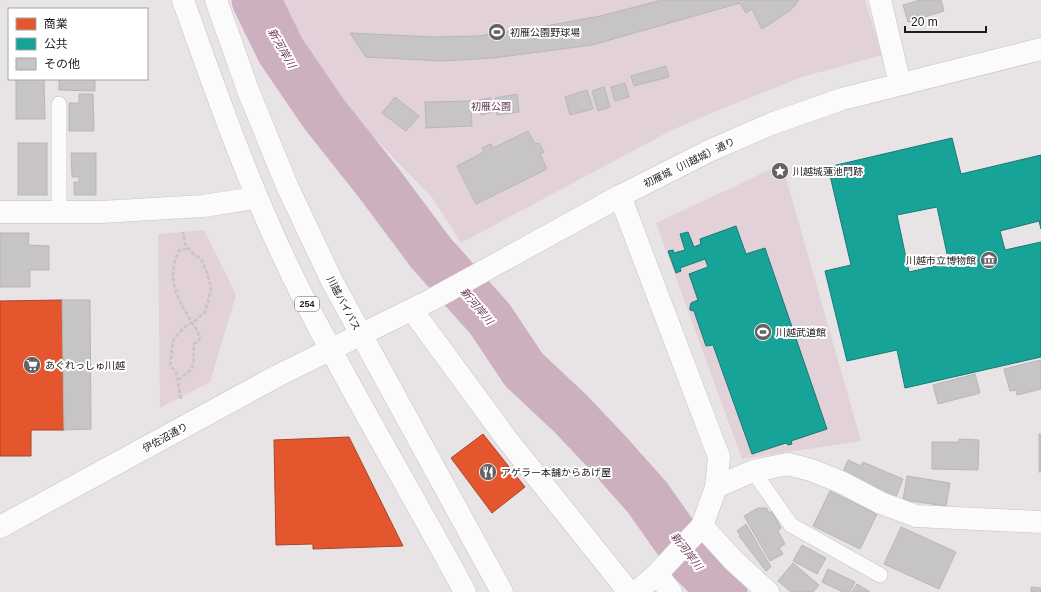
<svg xmlns="http://www.w3.org/2000/svg" width="1041" height="592" font-family="Arial,'Noto Sans JP',sans-serif">
	<style>
		.green { fill: #e2d1d9 }
		.shops { fill: #e4572e; stroke: #a94529 }
		.public { fill: #17a398; stroke: #197a73; fill-rule: evenodd }
		.lines { fill: none; stroke-linecap: round; stroke-linejoin: round }
		.river { stroke: #cdb0bf; stroke-width: 49 }
		.building { fill: #c7c4c6; stroke: #b9b6b7 }
		.lane-casing { stroke: #c4c1c2; stroke-width: 16 }
		.street-casing { stroke: #c4c1c2; stroke-width: 23 }
		.secondary-casing { stroke: #c4c1c2; stroke-width: 23 }
		.highway-casing { stroke: #c4c1c2; stroke-width: 23 }
		.path { stroke: #c6c4c5; stroke-width: 2.5; stroke-dasharray: 4 2; stroke-linecap: butt }
		.lane { stroke: #fcfbfb; stroke-width: 15 }
		.street { stroke: #fcfbfb; stroke-width: 22 }
		.secondary { stroke: #fcfbfb; stroke-width: 22 }
		.highway { stroke: #fcfbfb; stroke-width: 22 }
		.labels { text-anchor: middle; stroke-width: 4; stroke-linejoin: round; paint-order: stroke }
		.shield { fill: #fff; stroke: #625f60; stroke-width: 1 }
		.shield-label { font-size: 9px; font-weight: bold; fill: #1e1b1c }
		.poi-label { font-size: 10px; fill: #1e1b1c; stroke: #fff; text-anchor: start }
		.park-label { font-size: 10px; fill: #65324f; stroke: #fff }
		.street-label { font-size: 10px; fill: #1e1b1c; stroke: #fff }
		.water-label { font-size: 11px; font-style: italic; fill: #6e3957; stroke: #fff }
	</style>
	<rect width="100%" height="100%" fill="#e8e4e6"/>
	<g class="green">
		<polygon points="271,0 865,0 882,55 802,77 729,106 672,130 461,243 434,200 348,110 278,17"/>
		<polygon points="782,164 861,441 742,459 656,223"/>
		<polygon points="204,230 236,295 210,382 160,408 158,234"/>
	</g>
	<g class="shops">
		<polygon points="62,300 64,430 31,430 31,456 0,456 0,301"/>
		<polygon points="483,434 525,487 492,513 451,458"/>
		<polygon points="349,437 403,546 313,549 313,544 276,545 274,440"/>
	</g>
	<g class="public">
		<path d="M952,138L961,174L1041,155V229L1039,221L1000,231L1005,250L1041,242V357L905,388L897,350L847,361L825,271L851,265L828,167ZM937,207L949,263L909,272L897,215Z"/>
		<polygon points="736,226 746,254 765,248 827,429 791,441 792,444 788,445 786,443 752,454 713,345 706,346 694,311 690,310 690,307 691,303 698,300 689,274 708,267 705,259 680,268 681,271 676,273 668,251 673,250 674,253 685,250 680,234 688,232 694,247 701,244 700,239"/>
	</g>
	<g class="lines">
		<polyline class="river" points="256,0 281,51 324,114 378,182 431,253 490,319 524,370 570,413 606,451 647,497 693,562 723,592"/>
	</g>
	<g class="building">
		<polygon points="662,0 799,0 791,10 762,29 752,9 746,13 740,3 592,45 493,58 442,61 366,57 350,33 434,37 477,36 530,29 600,16"/>
		<polygon points="920,0 941,0 944,11 908,22 903,5"/>
		<polygon points="666,66 669,77 634,86 631,76"/>
		<polygon points="16,79 44,79 45,119 16,119"/>
		<polygon points="59,79 95,79 95,91 59,90"/>
		<polygon points="625,83 629,97 615,101 611,87"/>
		<polygon points="604,87 610,107 598,111 592,91"/>
		<polygon points="587,90 593,109 570,115 565,97"/>
		<polygon points="79,94 93,94 94,131 69,131 69,103 79,103"/>
		<polygon points="517,94 519,112 497,115 495,98"/>
		<polygon points="395,97 419,116 406,131 382,113"/>
		<polygon points="491,98 493,112 481,115 479,100"/>
		<polygon points="471,101 472,126 426,128 425,102"/>
		<polygon points="528,131 535,144 539,143 544,152 540,154 547,169 476,204 457,166 484,152 482,148 491,144 493,148"/>
		<rect x="18" y="143" width="29" height="52"/>
		<polygon points="71,153 96,153 96,195 74,195 74,182 79,182 79,177 72,177"/>
		<polygon points="0,233 29,233 28,245 49,246 49,270 30,270 30,287 0,287"/>
		<polygon points="62,300 90,300 91,429 64,430"/>
		<polygon points="1041,360 1041,389 1017,395 1016,390 1010,391 1004,369"/>
		<polygon points="975,374 980,393 938,404 933,385"/>
		<rect x="1039" y="434" width="2" height="38"/>
		<polygon points="959,439 979,440 978,470 932,469 932,442 959,442"/>
		<polygon points="848,460 861,466 863,462 903,479 895,499 841,476"/>
		<polygon points="907,476 950,483 946,506 903,500"/>
		<polygon points="830,491 877,514 860,549 813,526"/>
		<polygon points="758,508 767,508 769,513 772,511 781,528 778,531 785,544 779,548 783,554 770,561 744,516"/>
		<polygon points="746,524 771,567 766,571 739,536 740,535 737,531"/>
		<polygon points="901,527 956,552 939,589 884,564"/>
		<polygon points="802,545 826,558 817,574 793,561"/>
		<polygon points="793,563 819,585 813,592 791,592 778,581"/>
		<polygon points="828,569 855,582 850,592 843,592 822,582"/>
		<polygon points="857,584 870,592 852,592"/>
		<polygon points="1031,587 1041,588 1041,592 1031,592"/>
	</g>
	<g class="lines">
		<defs>
			<g id="lane">
				<polyline points="59,212 59,104"/>
				<polyline points="753,471 791,525 880,575"/>
			</g>
			<g id="street">
				<polyline points="880,0 900,84"/>
				<polyline points="0,212 101,212 203,206 256,198"/>
				<polyline points="412,310 506,438 629,592"/>
				<polyline points="716,487 753,471 788,464 811,470 841,482 881,503 916,516 1041,522"/>
				<polyline points="702,526 734,561 768,592"/>
				<polyline points="657,574 671,592"/>
			</g>
			<g id="secondary">
				<polyline points="620,196 719,457 716,487 702,526 657,574 636,592"/>
				<polyline points="0,527 277,376 431,300 620,196 709,151 771,124 842,99 1041,49"/>
			</g>
			<g id="highway">
				<path d="M183,0C219,101 254,201 303,297C354,397 412,493 465,592"/>
				<polyline points="216,0 249,93 288,188 332,281 502,592"/>
			</g>
		</defs>
		<use href="#lane" class="lane-casing"/>
		<use href="#street" class="street-casing"/>
		<use href="#secondary" class="secondary-casing"/>
		<use href="#highway" class="highway-casing"/>
		<g class="path">
			<path d="M178,380C199,365 192,366 194,344L200,339C197,328 195,328 190,319C176,296 166,277 179,251L188,248"/>
			<polyline points="181,399 176,372 170,365 173,341 177,335 185,327 196,320 205,312 211,290 208,275 201,259 192,253 185,244 183,232"/>
		</g>
		<use href="#lane" class="lane"/>
		<use href="#street" class="street"/>
		<use href="#secondary" class="secondary"/>
		<use href="#highway" class="highway"/>
	</g>
	<defs>
		<symbol id="stadium-disc" viewBox="-11 -11 22 22"><circle r="9.5" fill="#656163" stroke="#fff"/><path d="M0-5a6.5 5 0 1 0 0 10a6.5 5 0 1 0 0-10ZM-3.5-1.8h7v3.6h-7Z" fill="#fff"/></symbol>
		<symbol id="sight-disc" viewBox="-11 -11 22 22"><circle r="9.5" fill="#656163" stroke="#fff"/><path d="M0-6L1.8-2.2L6-1.7L2.9 1.2L3.7 5.4L0 3.3L-3.7 5.4L-2.9 1.2L-6-1.7L-1.8-2.2Z" fill="#fff"/></symbol>
		<symbol id="museum-disc" viewBox="-11 -11 22 22"><circle r="9.5" fill="#656163" stroke="#fff"/><path d="M0-6L6-3V-2H-6V-3ZM-5-1h2V3h-2ZM-1-1h2V3h-2ZM3-1h2V3H3ZM-6 4H6V6H-6Z" fill="#fff"/></symbol>
		<symbol id="supermarket-disc" viewBox="-11 -11 22 22"><circle r="9.5" fill="#656163" stroke="#fff"/><path d="M-6-5.5h2.5l.6 2H6L4.5 2H-2.5L-4.4-4H-6ZM-1.5 3.2a1.3 1.3 0 1 0 .1 0ZM3 3.2a1.3 1.3 0 1 0 .1 0Z" fill="#fff"/></symbol>
		<symbol id="restaurant-disc" viewBox="-11 -11 22 22"><circle r="9.5" fill="#656163" stroke="#fff"/><path d="M-5-6h1v4h1v-4h1v4h1v-4h1v5L-1.5 .5V6h-2V.5L-5-1ZM5-6V6H3V1.5H1.5Q1.5-4 5-6Z" fill="#fff"/></symbol>
	</defs>
	<g fill-rule="evenodd">
		<use href="#stadium-disc" x="487" y="22" width="20" height="20"/>
		<use href="#sight-disc" x="770" y="161" width="20" height="20"/>
		<use href="#museum-disc" x="979" y="250" width="20" height="20"/>
		<use href="#stadium-disc" x="753" y="322" width="20" height="20"/>
		<use href="#supermarket-disc" x="22" y="355" width="20" height="20"/>
		<use href="#restaurant-disc" x="478" y="462" width="20" height="20"/>
	</g>
	<g class="labels">
		<rect class="shield" x="295" y="297" width="24" height="14" rx="3"/>
		<g class="shield-label">
			<text x="307" y="307">254</text>
		</g>
		<g class="poi-label">
			<text x="510" y="36">初雁公園野球場</text>
			<text x="793" y="175">川越城蓮池門跡</text>
			<text x="976" y="264" text-anchor="end">川越市立博物館</text>
			<text x="776" y="336">川越武道館</text>
			<text x="45" y="369">あぐれっしゅ川越</text>
			<text x="501" y="476">アゲラー本舗からあげ屋</text>
		</g>
		<g class="park-label">
			<text x="491" y="110">初雁公園</text>
		</g>
		<g class="street-label">
			<text transform="translate(689 162) rotate(-26)" y="4">初雁城（川越城）通り</text>
			<text transform="translate(344 303) rotate(62)" y="4">川越バイパス</text>
			<text transform="translate(165 437) rotate(-29)" y="4">伊佐沼通り</text>
		</g>
		<g class="water-label">
			<text transform="translate(282 48) rotate(60)" y="4">新河岸川</text>
			<text transform="translate(477 306) rotate(50)" y="4">新河岸川</text>
			<text transform="translate(687 551) rotate(52)" y="4">新河岸川</text>
		</g>
	</g>
	<rect x="8" y="8" width="140" height="72" fill="#ffffff" stroke="#a5a4a4"/>
	<rect x="16" y="18" width="20" height="12" fill="#e4572e" stroke="#a5a4a4"/>
	<text x="44" y="28" font-size="12" fill="#1e1b1c">商業</text>
	<rect x="16" y="38" width="20" height="12" fill="#17a398" stroke="#a5a4a4"/>
	<text x="44" y="48" font-size="12" fill="#1e1b1c">公共</text>
	<rect x="16" y="58" width="20" height="12" fill="#c7c4c6" stroke="#a5a4a4"/>
	<text x="44" y="68" font-size="12" fill="#1e1b1c">その他</text>
	<path d="M905 26v6h81v-6" fill="none" stroke="#1e1b1c" stroke-width="2"/>
	<text x="911" y="26" font-size="12" fill="#1e1b1c" stroke="#ffffff" stroke-width="3" paint-order="stroke">20 m</text>
</svg>
